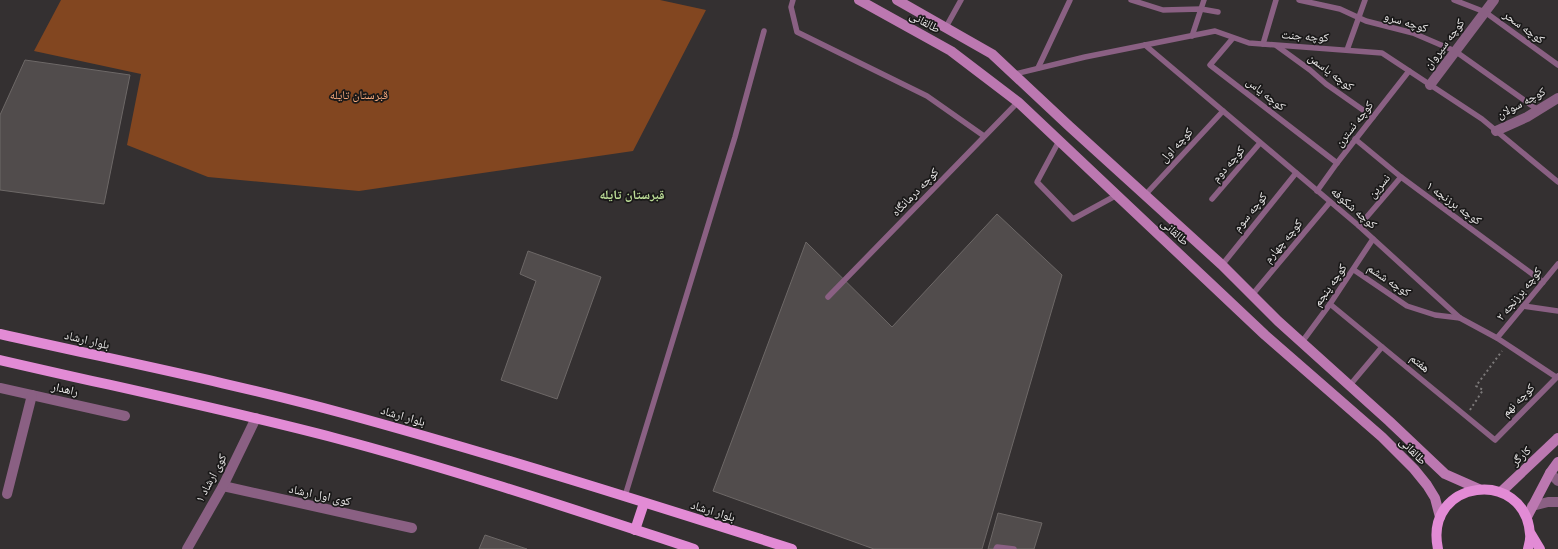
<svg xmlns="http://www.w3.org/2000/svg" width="1558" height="549" font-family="'Golos Text','Noto Naskh Arabic',sans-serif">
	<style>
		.green { fill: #824620 }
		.building { fill: #514c4c; stroke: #6d6867 }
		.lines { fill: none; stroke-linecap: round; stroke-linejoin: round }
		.path { stroke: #7d7a7a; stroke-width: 2; stroke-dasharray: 2 3; stroke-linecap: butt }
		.service { stroke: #8a6083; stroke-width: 5.5 }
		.minor { stroke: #8a6083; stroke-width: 10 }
		.secondary { stroke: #bc78b1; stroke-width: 10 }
		.primary { stroke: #e28bd5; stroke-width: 10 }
		.labels { text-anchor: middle; stroke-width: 3.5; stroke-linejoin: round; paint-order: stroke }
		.street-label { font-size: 12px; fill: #eceaea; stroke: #1a1919 }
		.park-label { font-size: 12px; fill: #f8ab7e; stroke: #1a1919 }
		.neighbourhood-label { font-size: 13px; font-weight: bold; fill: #bcdd97; stroke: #1a1919 }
	</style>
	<rect width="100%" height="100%" fill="#343031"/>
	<polygon class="green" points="61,0 660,0 706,10 633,151 359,191 208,177 127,145 141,74 34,51"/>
	<g class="building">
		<polygon points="25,60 130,75 104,204 0,190 0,115"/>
		<polygon points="997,214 1062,275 982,549 874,549 713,491 806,242 892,327"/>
		<polygon points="528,251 601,277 557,399 501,380 536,281 520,274"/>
		<polygon points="998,513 1042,523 1034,549 988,549"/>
		<polygon points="485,535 527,549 479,549"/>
	</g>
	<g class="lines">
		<polyline class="path" points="1470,410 1483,390 1476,386 1502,351"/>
		<g class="service">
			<polyline points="793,0 791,7 797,32 927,96 984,136"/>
			<polyline points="1131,0 1163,10 1201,9 1218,12"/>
			<polyline points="1299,0 1340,9 1366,21 1413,33 1455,51 1538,110"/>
			<polyline points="1454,0 1485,12 1558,65"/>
			<polyline points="946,27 961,0"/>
			<polyline points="1192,36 1204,0"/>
			<polyline points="1233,38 1210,65 1337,163"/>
			<polyline points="1263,44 1276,0"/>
			<polyline points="1145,45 1359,226 1460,318 1497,338 1556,377"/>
			<polyline points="1277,46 1310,70 1326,84 1373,117"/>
			<polyline points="1347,50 1365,0"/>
			<polyline points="1038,68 1070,0"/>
			<polyline points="1015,74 1085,57 1215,31 1249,43 1382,53 1482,119 1558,182"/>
			<polyline points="1355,139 1401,177 1543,282"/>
			<polyline points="1059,141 1037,182 1073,219 1117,195"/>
			<polyline points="1317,191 1337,163 1409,71"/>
			<polyline points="1146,194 1223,111"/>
			<polyline points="1212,199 1260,143"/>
			<polyline points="1359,226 1401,177"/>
			<polyline points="1222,265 1296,173"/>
			<polyline points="1354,270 1407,306 1435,315 1460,318"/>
			<polyline points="1252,295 1330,202"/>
			<polyline points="828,297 1018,102"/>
			<polyline points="1330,304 1495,440 1558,376"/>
			<polyline points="1523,306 1558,311"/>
			<polyline points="1497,338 1558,264"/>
			<polyline points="1302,342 1330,304 1373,239"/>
			<polyline points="1350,385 1382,347"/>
			<polyline points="625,496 735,137 764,31"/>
			<polyline points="996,549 997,547 1014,549"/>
		</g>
		<g class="minor">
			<polyline points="1430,85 1494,0"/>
			<polyline points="1496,131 1527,117 1558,98"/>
			<polyline points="0,388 125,416"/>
			<polyline points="1550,473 1558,481"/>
			<polyline points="223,486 412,528"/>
			<polyline points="7,494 32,395"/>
			<polyline points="1532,506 1548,502 1558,502"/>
			<polyline points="187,549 223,486 256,418"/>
		</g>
		<g class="secondary">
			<polyline points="859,0 951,51 1018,102 1265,335 1382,437 1414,469 1427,485 1435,498 1440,517"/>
			<polyline points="897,0 992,54 1069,126 1222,265 1278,321 1389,421 1445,474 1479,489"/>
			<polyline points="1501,492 1558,438"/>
			<polyline points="1527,517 1550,473 1558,462"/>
		</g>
		<g class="primary">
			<path d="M0,334C115,360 232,383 346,414C496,455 644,502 792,549"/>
			<path d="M0,360C112,386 224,409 335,438C456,470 575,510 694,549"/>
			<polyline points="635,530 644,503"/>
			<polyline points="1531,534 1540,549"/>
			<path d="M1438,549C1423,479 1525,467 1530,534C1531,539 1529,544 1528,549"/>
		</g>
	</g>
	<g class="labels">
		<g class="street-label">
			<text transform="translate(925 22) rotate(29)" y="4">طالقانی</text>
			<text transform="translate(1406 22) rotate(17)" y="4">کوچه سرو</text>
			<text transform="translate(1524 27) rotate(36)" y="4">کوچه سحر</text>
			<text transform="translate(1305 36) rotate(4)" y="4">کوچه جنت</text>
			<text transform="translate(1444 44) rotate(-53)" y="4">کوچه سیروان</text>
			<text transform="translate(1331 72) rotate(37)" y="4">کوچه یاسمن</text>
			<text transform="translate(1266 94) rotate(38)" y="4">کوچه یاس</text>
			<text transform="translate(1521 103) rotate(-28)" y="4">کوچه سولان</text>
			<text transform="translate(1354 124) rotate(-52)" y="4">کوچه نسترن</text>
			<text transform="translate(1176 145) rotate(-47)" y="4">کوچه اول</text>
			<text transform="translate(1228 164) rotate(-49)" y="4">کوچه دوم</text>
			<text transform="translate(1379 186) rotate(-50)" y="4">نسرین</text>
			<text transform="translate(915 192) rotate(-46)" y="4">کوچه درمانگاه</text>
			<text transform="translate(1454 203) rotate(36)" y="4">کوچه برزنجه ۱</text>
			<text transform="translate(1354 208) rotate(41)" y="4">کوچه شکوفه</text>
			<text transform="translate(1250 212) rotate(-51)" y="4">کوچه سوم</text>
			<text transform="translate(1175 232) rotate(43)" y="4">طالقانی</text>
			<text transform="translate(1283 241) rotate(-50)" y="4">کوچه چهارم</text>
			<text transform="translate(1389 280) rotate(34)" y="4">کوچه ششم</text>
			<text transform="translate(1330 285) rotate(-55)" y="4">کوچه پنجم</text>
			<text transform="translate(1519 294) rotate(-51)" y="4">کوچه برزنجه ۲</text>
			<text transform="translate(87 340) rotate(13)" y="4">بلوار ارشاد</text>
			<text transform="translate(1420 363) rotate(40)" y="4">هفتم</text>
			<text transform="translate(65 389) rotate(13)" y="4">راهدار</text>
			<text transform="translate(1518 400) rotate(-45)" y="4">کوچه نهم</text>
			<text transform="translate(403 416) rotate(16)" y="4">بلوار ارشاد</text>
			<text transform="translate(1413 451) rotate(46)" y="4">طالقانی</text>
			<text transform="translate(1521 456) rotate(-43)" y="4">کارگر</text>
			<text transform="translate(211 478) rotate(-62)" y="4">کوی ارشاد ۱</text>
			<text transform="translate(320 495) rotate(12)" y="4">کوی اول ارشاد</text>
			<text transform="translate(713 511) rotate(17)" y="4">بلوار ارشاد</text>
		</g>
		<g class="park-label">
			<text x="359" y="99">قبرستان تایله</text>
		</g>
		<g class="neighbourhood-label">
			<text x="632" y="199">قبرستان تایله</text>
		</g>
	</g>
</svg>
